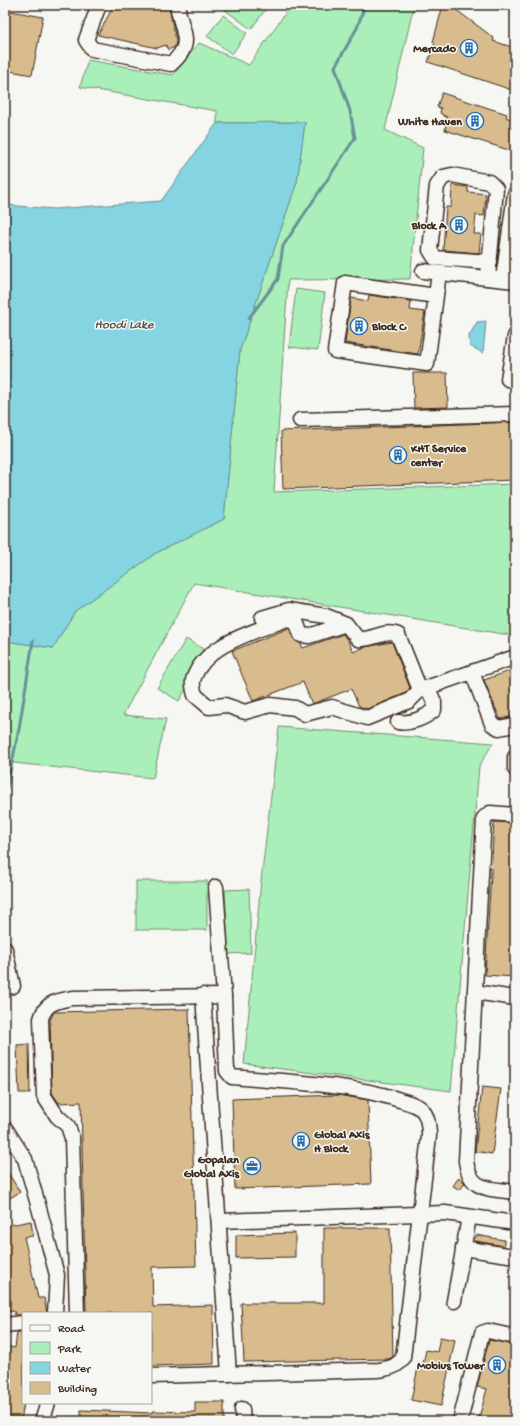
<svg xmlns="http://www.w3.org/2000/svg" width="520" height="1426" font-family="'Gochi Hand',sans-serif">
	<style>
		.green { fill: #aaefba; stroke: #728c6c }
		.water { fill: #85d4e2; stroke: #679094 }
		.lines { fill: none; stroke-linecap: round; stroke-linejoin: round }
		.stream { stroke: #679094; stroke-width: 3 }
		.building { fill: #d9bc8d; stroke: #3b2a1e }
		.minor-casing { stroke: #3b2a1e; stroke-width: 17 }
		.minor { stroke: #f6f6f2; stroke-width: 14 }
		.labels { text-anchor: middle; stroke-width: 3; stroke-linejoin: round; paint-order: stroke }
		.poi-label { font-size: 12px; font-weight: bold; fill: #3b2a1e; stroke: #f6f6f2; text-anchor: end }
		.water-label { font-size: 13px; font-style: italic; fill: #4e544f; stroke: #f6f6f2 }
	</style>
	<rect width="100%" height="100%" fill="#f6f6f2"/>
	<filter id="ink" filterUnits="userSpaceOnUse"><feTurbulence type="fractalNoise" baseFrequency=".025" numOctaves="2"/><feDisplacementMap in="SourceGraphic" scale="8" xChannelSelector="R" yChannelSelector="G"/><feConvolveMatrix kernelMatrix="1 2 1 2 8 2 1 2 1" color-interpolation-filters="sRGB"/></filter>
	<g filter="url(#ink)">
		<g class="green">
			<polygon points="229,5 269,5 251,29 225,10"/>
			<polygon points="291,5 414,5 385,130 423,148 410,279 288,280 274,492 515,484 515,636 194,583 123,715 166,719 153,778 5,762 5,641 53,648 75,611 156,553 224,519 240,350 297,182 305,122 217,123 217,111 80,87 88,60 173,75 199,43 249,65"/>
			<polygon points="223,15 247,33 232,54 207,36"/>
			<polygon points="296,289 325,293 318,350 289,347"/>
			<polygon points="186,639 208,652 179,701 157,688"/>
			<polygon points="279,727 493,743 479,766 451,1091 244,1064 261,881"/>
			<rect x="136" y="881" width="71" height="49"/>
			<polygon points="249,889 251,953 228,954 225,890"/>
		</g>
		<g class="water">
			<polygon points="305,122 297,182 240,350 224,519 156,553 75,611 53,648 5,641 5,205 54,209 161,201 217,123"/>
			<polygon points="486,321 483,353 470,346 469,336 477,322"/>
		</g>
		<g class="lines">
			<g class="stream">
				<polyline points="249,318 278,279 283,246 355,138 350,111 335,67 357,28 365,5"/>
				<polyline points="7,787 19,729 33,641"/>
			</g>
		</g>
		<g class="building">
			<polygon points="114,5 170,5 170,12 176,40 175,47 168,50 166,45 157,48 98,35"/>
			<polygon points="443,5 455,9 494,38 493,41 515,48 515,91 428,62 435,43 433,42"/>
			<polygon points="5,10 43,17 32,75 5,70"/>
			<polygon points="442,93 507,114 506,117 515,121 515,152 445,130 447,117 442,115 442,114 440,113 441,108 437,107"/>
			<polygon points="452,185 468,187 468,192 486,194 484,216 476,215 474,234 481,234 479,253 443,250 446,207 451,207"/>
			<polygon points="369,295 411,301 410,310 425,312 418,354 345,343 351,298 368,301"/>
			<polygon points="413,373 447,373 448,407 414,408"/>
			<polygon points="515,422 515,480 283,489 281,431"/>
			<polygon points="289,628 293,638 301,644 303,648 343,634 348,641 353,652 365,647 392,642 410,688 404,694 367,709 359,706 351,689 312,704 303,682 253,701 232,651"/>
			<polygon points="515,669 515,716 500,719 484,680"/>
			<polygon points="494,822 515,823 515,977 485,975"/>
			<polygon points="189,1009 196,1266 152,1267 153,1307 213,1305 214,1364 151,1366 151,1313 86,1313 81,1102 59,1103 52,1093 50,1020 54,1012"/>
			<polygon points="29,1044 30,1093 19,1093 17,1045"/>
			<polygon points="482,1087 501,1089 492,1154 475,1151"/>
			<polygon points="338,1095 368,1100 371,1184 235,1189 232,1099"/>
			<polygon points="5,1168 20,1192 5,1201"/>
			<polygon points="459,1177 465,1183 460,1190 453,1186"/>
			<polygon points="31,1221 33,1236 24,1237 38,1298 44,1298 47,1313 23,1313 23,1315 15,1315 14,1311 5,1312 5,1226"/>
			<polygon points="324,1228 390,1228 393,1357 388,1359 244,1362 241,1303 324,1303"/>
			<polygon points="295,1233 295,1257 236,1258 236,1235"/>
			<polygon points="476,1235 504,1240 504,1246 475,1241"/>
			<polygon points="17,1332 23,1332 24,1403 21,1421 5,1421 5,1346 15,1348"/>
			<polygon points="440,1337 455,1340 441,1406 411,1400 419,1363 423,1364 426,1350 437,1352"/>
			<polygon points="489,1340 515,1345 515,1421 478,1421 487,1389 477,1387"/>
			<polygon points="195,1402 224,1402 224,1421 81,1421 81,1410 152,1413 152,1411 195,1412"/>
		</g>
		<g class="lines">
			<defs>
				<g id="minor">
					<path d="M99,5L86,40L92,49L171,64C193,44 184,37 178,10L179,5"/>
					<polyline points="423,271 515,281"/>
					<polyline points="488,278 496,189 489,182 452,175 443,177 437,186 430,250 435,258 490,262"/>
					<polyline points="503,279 515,194"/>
					<polyline points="436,296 345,283 335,351 427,364 439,273"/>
					<polyline points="515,336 508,379 515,379"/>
					<polyline points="300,420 515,414"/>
					<polyline points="262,618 289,610 326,616 346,624"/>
					<path d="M287,619L296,621L301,635L309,636L346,624L358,639C373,641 383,629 398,635L420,690L409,701L367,718L332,707L305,714L295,708L270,705L245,712L225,705L209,707L195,695C194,691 192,684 193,680C205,643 255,632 287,619Z"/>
					<polyline points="472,672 492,724 499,728 515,725"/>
					<polyline points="420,690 515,657"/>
					<path d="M398,722C411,724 425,718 434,710V702L428,688"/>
					<polyline points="515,757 515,769"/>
					<path d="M515,815L490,813L484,818L466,1161C470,1192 489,1188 515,1192"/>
					<polyline points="216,887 224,996"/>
					<polyline points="5,949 13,986 5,987"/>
					<polyline points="475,992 515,998"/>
					<polyline points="203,995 229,1374"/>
					<polyline points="5,1128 25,1159 39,1208 57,1275 55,1313"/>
					<polyline points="219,1221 445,1213 515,1223"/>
					<polyline points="463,1248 515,1256"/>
					<polyline points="454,1301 469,1217"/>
					<path d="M77,1313L72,1138L68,1126L57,1116L44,1096L41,1019C45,1002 58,1001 73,998L224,996L227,1071L232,1077C286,1082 344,1083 397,1099C405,1102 413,1103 420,1108C428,1114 429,1126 429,1136L403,1358C397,1367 389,1368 379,1370L151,1376"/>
					<polyline points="5,1325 23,1323"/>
					<polyline points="242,1409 243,1421"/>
					<polyline points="42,1421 48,1403"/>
					<polyline points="460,1421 482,1333 488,1331 515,1337"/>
				</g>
			</defs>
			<use href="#minor" class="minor-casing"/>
			<use href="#minor" class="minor"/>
		</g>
	</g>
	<defs>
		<symbol id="building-ring" viewBox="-11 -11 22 22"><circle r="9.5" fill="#f6f6f2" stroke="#1f6fb2" stroke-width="1.5"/><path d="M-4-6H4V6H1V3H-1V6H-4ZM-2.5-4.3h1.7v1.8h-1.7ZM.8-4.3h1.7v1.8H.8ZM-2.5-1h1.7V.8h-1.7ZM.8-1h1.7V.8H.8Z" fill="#1f6fb2"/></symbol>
		<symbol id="office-ring" viewBox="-11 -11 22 22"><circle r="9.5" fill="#f6f6f2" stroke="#1f6fb2" stroke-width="1.5"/><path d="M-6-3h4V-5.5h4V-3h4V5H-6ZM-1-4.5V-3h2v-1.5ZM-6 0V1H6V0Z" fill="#1f6fb2"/></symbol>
	</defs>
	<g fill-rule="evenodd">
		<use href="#building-ring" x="459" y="38" width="20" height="20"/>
		<use href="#building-ring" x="465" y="111" width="20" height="20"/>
		<use href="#building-ring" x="449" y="215" width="20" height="20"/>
		<use href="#building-ring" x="349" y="316" width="20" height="20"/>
		<use href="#building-ring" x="388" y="445" width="20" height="20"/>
		<use href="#building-ring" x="291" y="1131" width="20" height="20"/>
		<use href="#office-ring" x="242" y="1156" width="20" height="20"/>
		<use href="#building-ring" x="487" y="1355" width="20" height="20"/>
	</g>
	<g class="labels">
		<g class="poi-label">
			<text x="456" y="52">Mercado</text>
			<text x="462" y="125">White Haven</text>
			<text x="446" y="229">Block A</text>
			<text x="372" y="330" text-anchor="start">Block C</text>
			<text x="411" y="452" text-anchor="start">KHT Service<tspan x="411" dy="14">center</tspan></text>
			<text x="314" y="1138" text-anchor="start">Global Axis<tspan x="314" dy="14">H Block</tspan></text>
			<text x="239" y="1163">Gopalan<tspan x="239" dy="14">Global Axis</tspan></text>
			<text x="484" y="1369">Mobius Tower</text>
		</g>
		<g class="water-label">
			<text x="124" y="328">Hoodi Lake</text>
		</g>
	</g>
	<rect width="520" height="1426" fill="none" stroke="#f6f6f2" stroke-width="20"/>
	<rect x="10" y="10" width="500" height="1406" fill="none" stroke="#3b2a1e" stroke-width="1.5" filter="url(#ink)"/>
	<rect x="22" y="1312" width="130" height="92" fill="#f6f6f2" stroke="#aba49d"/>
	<rect x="30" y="1325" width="20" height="6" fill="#f6f6f2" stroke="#aba49d"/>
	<text x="58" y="1332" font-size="12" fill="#3b2a1e">Road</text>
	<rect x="30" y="1342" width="20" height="12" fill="#aaefba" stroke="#aba49d"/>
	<text x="58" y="1352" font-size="12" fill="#3b2a1e">Park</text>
	<rect x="30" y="1362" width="20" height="12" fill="#85d4e2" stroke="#aba49d"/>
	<text x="58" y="1372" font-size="12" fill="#3b2a1e">Water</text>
	<rect x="30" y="1382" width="20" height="12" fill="#d9bc8d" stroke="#aba49d"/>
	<text x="58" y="1392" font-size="12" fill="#3b2a1e">Building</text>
</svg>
